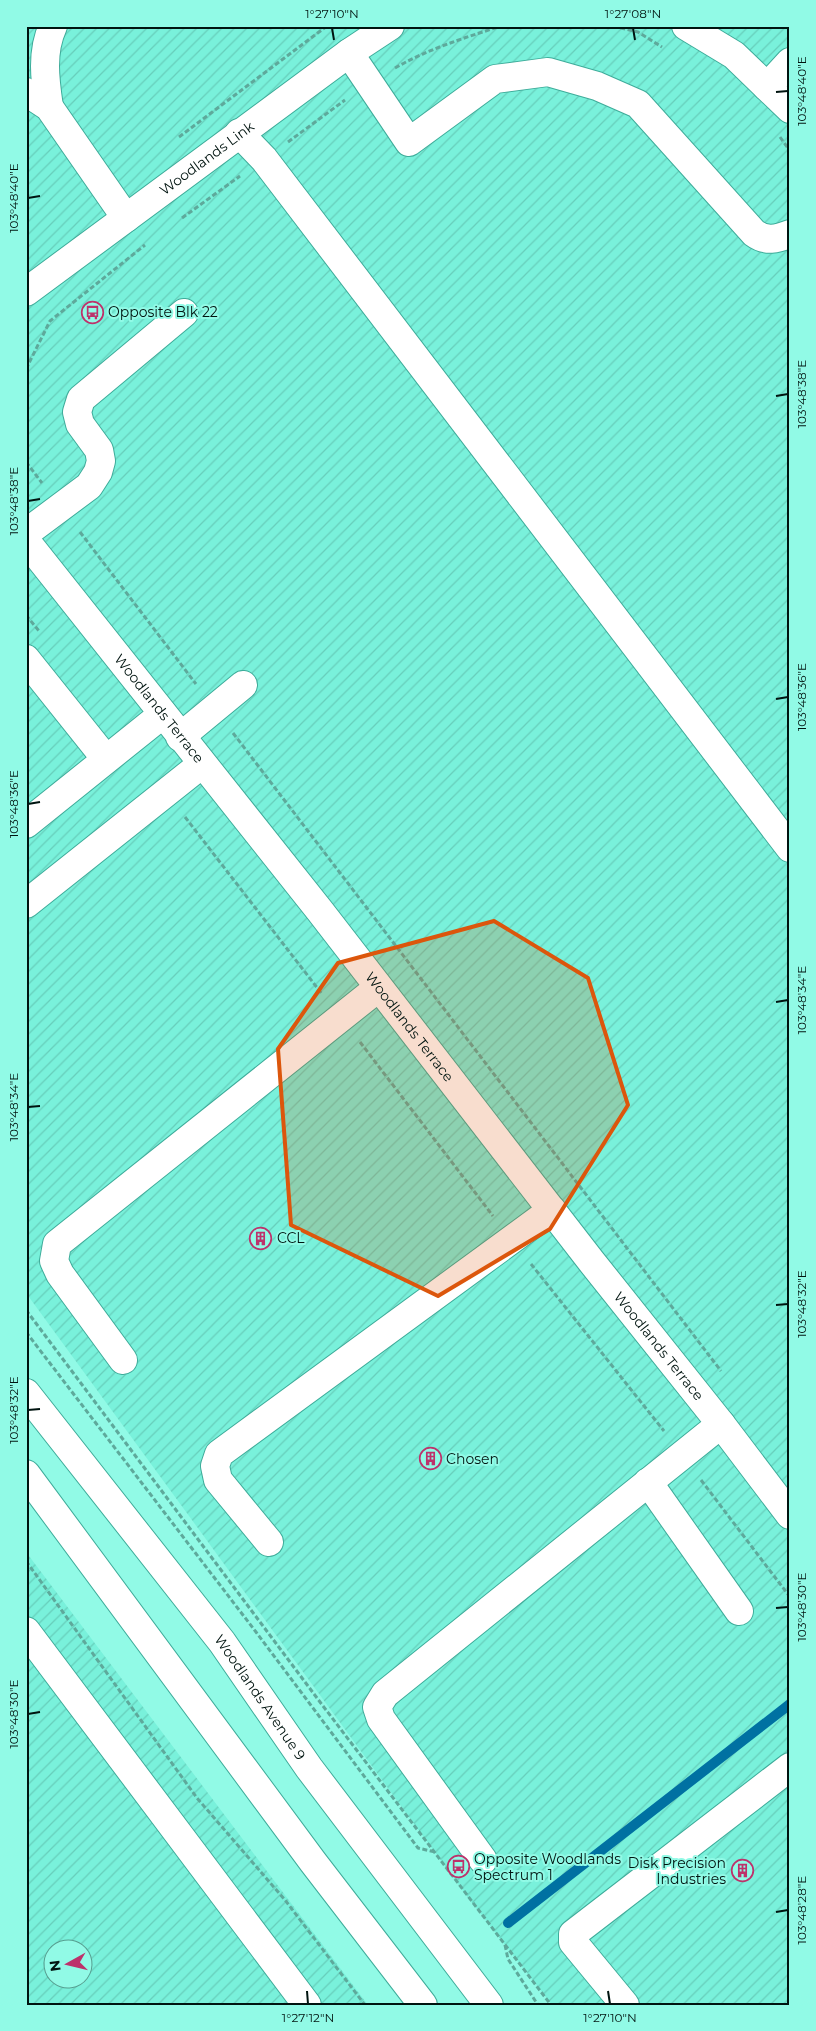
<svg xmlns="http://www.w3.org/2000/svg" width="816" height="2031" font-family="Montserrat,sans-serif">
	<style>
		.industrial { fill: url(#industrial-furrows); fill-rule: evenodd }
		.lines { fill: none; stroke-linecap: round; stroke-linejoin: round }
		.stream { stroke: #0071a2; stroke-width: 10 }
		.minor-casing { stroke: #3eac9a; stroke-width: 30 }
		.major-casing { stroke: #3eac9a; stroke-width: 30 }
		.path { stroke: #5ea99b; stroke-width: 3; stroke-dasharray: 5 2.5; stroke-linecap: butt }
		.minor { stroke: #fff; stroke-width: 28 }
		.major { stroke: #fff; stroke-width: 28 }
		.marked { fill: #dc560c; fill-opacity: 0.2; stroke: #dc560c; stroke-width: 4; stroke-linejoin: round }
		.ticks { fill: none; stroke: #001410; stroke-width: 2 }
		.labels { text-anchor: middle; stroke-width: 4; stroke-linejoin: round; paint-order: stroke }
		.street-label { font-size: 14px; fill: #001410; stroke: #91fae6 }
		.poi-label { font-size: 14px; fill: #001410; stroke: #91fae6; text-anchor: start }
		.neatline { fill: none; stroke: #001410; stroke-width: 2 }
		.ticks-label { font-size: 12px; text-anchor: middle; fill: #001410 }
	</style>
	<defs>
		<pattern id="industrial-furrows" width="10" height="10" patternUnits="userSpaceOnUse" patternTransform="scale(1.25)"><rect width="10" height="10" fill="#79f1db"/><path d="M-1 1l2-2M0 10L10 0M9 11l2-2" fill="none" stroke="#67cebb"/></pattern>
	</defs>
	<rect width="100%" height="100%" fill="#91fae6"/>
	<g class="industrial">
		<polygon points="26,26 790,26 790,2005 552,2005 469,1899 26,1293"/>
		<path d="M26,1552L368,2005H26ZM52,1948H82V1978H52Z"/>
	</g>
	<g class="lines">
		<polyline class="stream" points="508,1923 790,1704"/>
		<defs>
			<g id="minor">
				<polyline points="686,26 734,55 790,109"/>
				<path d="M349,53L409,142L495,79L548,72L597,86L638,104L754,233C766,242 777,239 790,234"/>
				<polyline points="767,87 790,62"/>
				<polyline points="26,92 49,107 126,218"/>
				<path d="M49,107C45,80 41,52 53,26"/>
				<polyline points="239,133 264,159 790,848"/>
				<path id="s1" d="M26,292L349,53L390,26"/>
				<polyline points="26,533 89,486 98,472 101,461 99,450 80,424 77,412 81,399 184,313"/>
				<path id="s2" d="M26,541L320,911L591,1261L721,1424L790,1515"/>
				<polyline points="26,659 106,759"/>
				<polyline points="180,737 243,685"/>
				<polyline points="26,824 163,714"/>
				<polyline points="26,904 202,764"/>
				<polyline points="123,1360 60,1274 54,1261 57,1244 378,988"/>
				<polyline points="648,1482 739,1611"/>
				<polyline points="269,1542 218,1480 215,1466 219,1454 552,1210"/>
				<polyline points="26,1631 307,2005"/>
				<polyline points="483,1860 381,1719 377,1707 385,1694 721,1424"/>
				<polyline points="625,2005 573,1942 573,1934 790,1767"/>
			</g>
			<g id="major">
				<path id="s3" d="M26,1393L222,1642L309,1768L489,2005"/>
				<polyline points="26,1474 313,1862 423,2005"/>
			</g>
		</defs>
		<use href="#minor" class="minor-casing"/>
		<use href="#major" class="major-casing"/>
		<g class="path">
			<polyline points="613,26 638,32 662,47"/>
			<path d="M395,68C428,49 464,38 501,26"/>
			<polyline points="179,137 327,26"/>
			<polyline points="780,137 790,151"/>
			<polyline points="288,142 345,100"/>
			<polyline points="182,218 240,176"/>
			<polyline points="26,369 50,321 145,245"/>
			<polyline points="26,462 42,483"/>
			<polyline points="80,532 196,684"/>
			<polyline points="26,615 39,631"/>
			<polyline points="233,733 721,1371"/>
			<polyline points="185,817 322,994"/>
			<polyline points="360,1042 493,1216"/>
			<polyline points="531,1264 664,1431"/>
			<polyline points="26,1310 323,1706 551,2005"/>
			<polyline points="26,1332 256,1632 418,1848 435,1852"/>
			<polyline points="701,1480 790,1597"/>
			<polyline points="26,1561 197,1798 285,1900 365,2005"/>
			<polyline points="505,1945 508,1959 538,2005"/>
		</g>
		<use href="#minor" class="minor"/>
		<use href="#major" class="major"/>
	</g>
	<path class="marked" d="M494,921L588,978L628,1105L550,1229L438,1296L291,1225L278,1049L338,963Z"/>
	<path class="ticks" d="M332,28L334,40M633,28L635,40M776,92L788,91M28,198L40,196M776,396L788,394M28,501L40,499M776,699L788,697M28,804L40,802M776,1002L788,1000M28,1107L40,1106M776,1305L788,1304M28,1410L40,1409M776,1608L788,1607M28,1714L40,1712M776,1912L788,1910M307,1991L308,2004M608,1991L610,2004"/>
	<defs>
		<symbol id="bus-ring" viewBox="-11 -11 22 22"><circle r="9.5" fill="#91fae6" stroke="#bd326b" stroke-width="1.5"/><path d="M-5-6H5V4H4V6H2V4H-2V6H-4V4H-5ZM-3.5-4V0h7V-4ZM-3.5 1.2v1.5H-2V1.2ZM2 1.2v1.5H3.5V1.2Z" fill="#bd326b"/></symbol>
		<symbol id="building-ring" viewBox="-11 -11 22 22"><circle r="9.5" fill="#91fae6" stroke="#bd326b" stroke-width="1.5"/><path d="M-4-6H4V6H1V3H-1V6H-4ZM-2.5-4.3h1.7v1.8h-1.7ZM.8-4.3h1.7v1.8H.8ZM-2.5-1h1.7V.8h-1.7ZM.8-1h1.7V.8H.8Z" fill="#bd326b"/></symbol>
	</defs>
	<g fill-rule="evenodd">
		<use href="#bus-ring" x="80" y="300" width="25" height="25"/>
		<use href="#building-ring" x="248" y="1226" width="25" height="25"/>
		<use href="#building-ring" x="418" y="1446" width="25" height="25"/>
		<use href="#bus-ring" x="446" y="1854" width="25" height="25"/>
		<use href="#building-ring" x="730" y="1858" width="25" height="25"/>
	</g>
	<g class="labels">
		<g class="street-label">
			<text dy="5" stroke="none"><textPath href="#s1" startOffset="225">Woodlands Link</textPath></text>
			<text dy="5" stroke="none"><textPath href="#s2" startOffset="214">Woodlands Terrace</textPath></text>
			<text dy="5" stroke="none"><textPath href="#s2" startOffset="619">Woodlands Terrace</textPath></text>
			<text dy="5" stroke="none"><textPath href="#s2" startOffset="1024">Woodlands Terrace</textPath></text>
			<text dy="5" stroke="none"><textPath href="#s3" startOffset="384">Woodlands Avenue 9</textPath></text>
		</g>
		<g class="poi-label">
			<text x="108" y="317">Opposite Blk 22</text>
			<text x="277" y="1243">CCL</text>
			<text x="446" y="1464">Chosen</text>
			<text x="474" y="1864">Opposite Woodlands<tspan x="474" dy="16">Spectrum 1</tspan></text>
			<text x="726" y="1868" text-anchor="end">Disk Precision<tspan x="726" dy="16">Industries</tspan></text>
		</g>
	</g>
	<rect width="816" height="2031" fill="none" stroke="#91fae6" stroke-width="55"/>
	<g transform="translate(68 1964) rotate(262)"><circle r="24" fill="#91fae6" stroke="#579e90"/>
	<path d="M0-4L9 19L0 12L-9 19Z" fill="#bd326b"/>
	<text y="-8" font-size="14" font-weight="bold" text-anchor="middle" fill="#001410">N</text>
	</g>
	<rect x="28" y="28" width="760" height="1976" class="neatline"/>
	<g class="ticks-label">
		<text x="332" y="18">1°27'10"N</text>
		<text x="633" y="18">1°27'08"N</text>
		<text transform="translate(802 91) rotate(-90)" y="4">103°48'40"E</text>
		<text transform="translate(14 198) rotate(-90)" y="4">103°48'40"E</text>
		<text transform="translate(802 394) rotate(-90)" y="4">103°48'38"E</text>
		<text transform="translate(14 501) rotate(-90)" y="4">103°48'38"E</text>
		<text transform="translate(802 697) rotate(-90)" y="4">103°48'36"E</text>
		<text transform="translate(14 804) rotate(-90)" y="4">103°48'36"E</text>
		<text transform="translate(802 1000) rotate(-90)" y="4">103°48'34"E</text>
		<text transform="translate(14 1107) rotate(-90)" y="4">103°48'34"E</text>
		<text transform="translate(802 1304) rotate(-90)" y="4">103°48'32"E</text>
		<text transform="translate(14 1410) rotate(-90)" y="4">103°48'32"E</text>
		<text transform="translate(802 1607) rotate(-90)" y="4">103°48'30"E</text>
		<text transform="translate(14 1714) rotate(-90)" y="4">103°48'30"E</text>
		<text transform="translate(802 1910) rotate(-90)" y="4">103°48'28"E</text>
		<text x="308" y="2022">1°27'12"N</text>
		<text x="610" y="2022">1°27'10"N</text>
	</g>
</svg>
